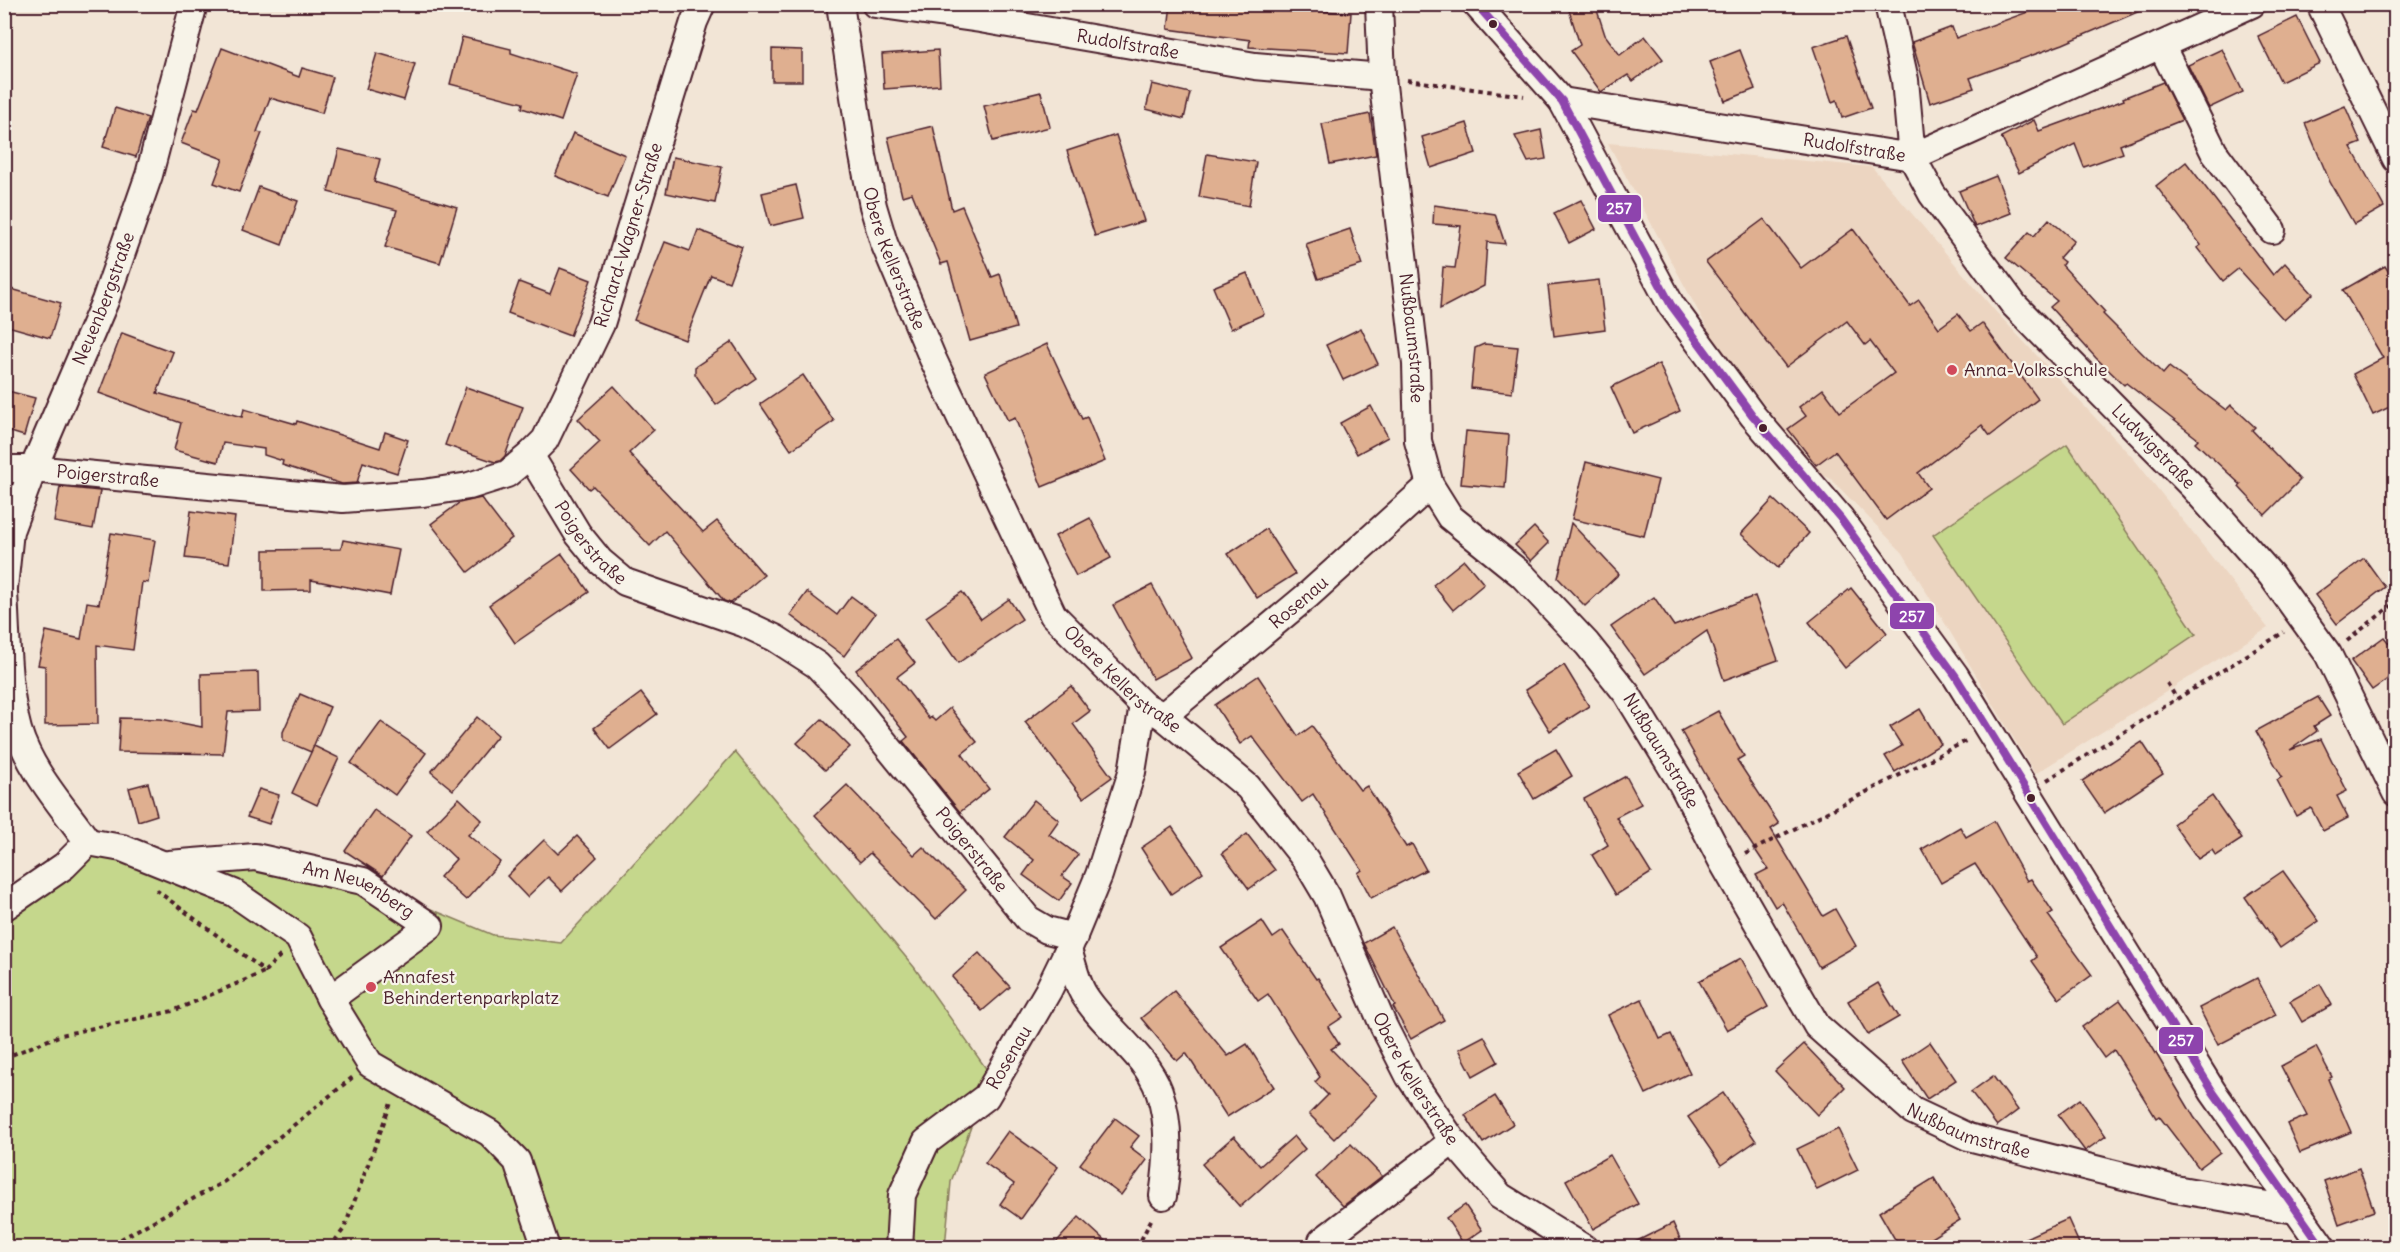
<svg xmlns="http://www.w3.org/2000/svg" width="2400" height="1252" font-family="Delius,sans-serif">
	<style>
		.built { fill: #ecd5c1 }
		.green { fill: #c5d78c; stroke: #887b5c; stroke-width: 1.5 }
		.building { fill: #dfaf90; stroke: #4a1f2b; stroke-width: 1.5 }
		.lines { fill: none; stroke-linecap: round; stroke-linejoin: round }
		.minor-casing { stroke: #4a1f2b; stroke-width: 30 }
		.path { stroke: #4a1f2b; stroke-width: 4; stroke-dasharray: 4.5 4.5; stroke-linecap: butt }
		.minor { stroke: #f7f3e8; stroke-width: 26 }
		.bus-1-casing { stroke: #f7f3e8; stroke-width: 12 }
		.bus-1 { stroke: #8e44ad; stroke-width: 8 }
		.bus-dot { fill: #4a1f2b; stroke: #f7f3e8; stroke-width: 2 }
		.poi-dot { fill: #d1495b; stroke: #f7f3e8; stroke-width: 2 }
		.labels { text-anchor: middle; stroke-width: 4.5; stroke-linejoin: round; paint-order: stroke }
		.street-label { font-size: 18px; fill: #4a1f2b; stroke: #f7f3e8 }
		.poi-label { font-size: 18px; fill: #4a1f2b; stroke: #f7f3e8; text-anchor: start }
		.line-badge { stroke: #f7f3e8; stroke-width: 2 }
		.badge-label { font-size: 16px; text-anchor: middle; font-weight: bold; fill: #fff }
	</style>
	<rect width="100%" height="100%" fill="#f2e5d6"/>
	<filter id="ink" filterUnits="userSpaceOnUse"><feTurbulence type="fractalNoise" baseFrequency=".0167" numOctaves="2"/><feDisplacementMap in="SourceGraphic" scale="12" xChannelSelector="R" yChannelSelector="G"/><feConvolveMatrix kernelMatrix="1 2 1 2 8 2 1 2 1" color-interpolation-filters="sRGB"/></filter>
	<g filter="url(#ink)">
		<polygon class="built" points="1608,143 1872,167 1996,312 2134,459 2268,628 2035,774 1903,553 1831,479 1815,471 1711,335"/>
		<g class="green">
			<polygon points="2067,444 2196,634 2062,724 1933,535"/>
			<polygon points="735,752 914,967 990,1074 951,1182 945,1247 5,1247 4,914 94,851 342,872 493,935 561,943"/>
		</g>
		<g class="building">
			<polygon points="1171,4 1221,4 1351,13 1348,53 1249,47 1250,40 1168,29"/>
			<polygon points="1567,4 1595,4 1605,35 1620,55 1645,36 1663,59 1633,81 1628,75 1601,92 1571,51 1580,45"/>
			<polygon points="2050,4 2156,4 2063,44 1970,78 1974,88 1930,103 1912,42 1952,27 1956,38"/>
			<polygon points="2297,17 2320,63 2281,82 2258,36"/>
			<polygon points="1846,36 1871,108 1842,118 1837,100 1832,102 1813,47"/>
			<polygon points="462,37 511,49 511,53 577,74 561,121 522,108 523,103 450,84"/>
			<polygon points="222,48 299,77 302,68 333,77 322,113 270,98 257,132 262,133 239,192 214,183 223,159 181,143 194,109 198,110"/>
			<polygon points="772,49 802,50 802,81 772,81"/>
			<polygon points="2222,49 2243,92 2209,108 2188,65"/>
			<polygon points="938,50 940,85 884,89 882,54"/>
			<polygon points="1740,50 1755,89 1725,101 1710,62"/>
			<polygon points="377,53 415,64 404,100 366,89"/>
			<polygon points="2163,82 2182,120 2120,145 2123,153 2084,167 2075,144 2019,173 2001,137 2034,120 2039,131 2124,100 2123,98"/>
			<polygon points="1152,84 1190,93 1184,119 1146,109"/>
			<polygon points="1041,92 1050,127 993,141 984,106"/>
			<polygon points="2345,106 2361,143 2351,147 2384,207 2354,224 2330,182 2305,123"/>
			<polygon points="115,108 148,118 136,157 103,147"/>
			<polygon points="1370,114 1376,155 1330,164 1322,124"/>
			<polygon points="1467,123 1476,153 1431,168 1422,137"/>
			<polygon points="933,126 952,210 962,206 992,277 1000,274 1016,328 970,341 948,262 941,264 912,193 902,196 888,137"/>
			<polygon points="1541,130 1546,159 1528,162 1515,136"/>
			<polygon points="573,133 625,155 608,197 555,176"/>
			<polygon points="1116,135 1144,221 1095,236 1067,151"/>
			<polygon points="339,149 380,159 374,182 457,207 440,263 385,247 397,210 328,192"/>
			<polygon points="1207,154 1256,162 1249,206 1199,197"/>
			<polygon points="673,157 722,167 715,203 666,193"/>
			<polygon points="2186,162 2273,275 2285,263 2313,294 2284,320 2238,269 2223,281 2197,248 2201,245 2156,186"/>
			<polygon points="1996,176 2011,213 1975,227 1959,191"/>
			<polygon points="796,185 804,218 770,226 762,193"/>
			<polygon points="259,187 298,201 282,245 243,230"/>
			<polygon points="1581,200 1596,229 1569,243 1554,213"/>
			<polygon points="1434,205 1495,214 1505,244 1487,242 1484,286 1440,309 1443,267 1455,268 1461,226 1433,224"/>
			<polygon points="1764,219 1801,268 1853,229 1910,306 1919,300 1939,328 1958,314 1971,331 1982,323 2038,399 1990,436 1982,425 1918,473 1929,488 1886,520 1835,451 1816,465 1788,429 1806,416 1799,407 1823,389 1840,412 1894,373 1870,341 1865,345 1847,321 1786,367 1706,262"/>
			<polygon points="2049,219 2074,241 2059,258 2064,262 2062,265 2105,312 2103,314 2163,374 2169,367 2226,410 2231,405 2255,427 2252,430 2300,480 2265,515 2239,487 2241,485 2195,442 2198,439 2126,383 2124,385 2096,358 2050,307 2057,301 2006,258 2029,232 2034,236"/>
			<polygon points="1350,229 1362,265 1318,279 1306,244"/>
			<polygon points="698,230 742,247 729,282 711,275 685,340 634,320 665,242 690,251"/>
			<polygon points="2385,266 2396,283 2396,404 2373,415 2353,374 2383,358 2343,290"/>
			<polygon points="560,268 591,280 570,336 508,313 519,282 550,294"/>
			<polygon points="1247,273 1264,314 1231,329 1213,287"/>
			<polygon points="1599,280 1605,329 1554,336 1548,286"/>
			<polygon points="4,287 61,303 50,338 4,325"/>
			<polygon points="1361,328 1378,364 1343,380 1326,345"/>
			<polygon points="122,333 173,352 157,393 242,417 244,409 296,424 297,421 380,448 385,432 408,440 397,473 363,462 357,483 342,484 282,465 283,461 264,455 264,449 223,443 218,462 174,450 181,423 99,393"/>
			<polygon points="732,342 756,378 716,405 695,374 695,367"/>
			<polygon points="1047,344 1082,419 1087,417 1105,461 1042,487 1015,418 1008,421 985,373"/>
			<polygon points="1484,344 1518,347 1512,393 1471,388 1475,348"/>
			<polygon points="1659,364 1680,411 1632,433 1611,387"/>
			<polygon points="803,375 834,421 791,450 760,404"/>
			<polygon points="614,386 654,430 629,453 703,532 717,521 764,575 731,603 724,601 665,531 650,546 593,486 589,489 571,469 600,442 578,419"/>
			<polygon points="466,387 523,407 505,456 500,461 495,462 445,445"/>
			<polygon points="4,390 35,398 24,436 4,430"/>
			<polygon points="1371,406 1388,437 1357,454 1340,423"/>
			<polygon points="1466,431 1509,435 1505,488 1461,484"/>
			<polygon points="1586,462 1658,480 1644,536 1572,519"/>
			<polygon points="60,487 100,491 93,529 54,522"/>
			<polygon points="481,498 512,538 468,572 431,524 459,503"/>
			<polygon points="1773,499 1809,533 1778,568 1741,534"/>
			<polygon points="191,511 235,517 229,563 185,558"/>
			<polygon points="1090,518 1111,558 1076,576 1055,536"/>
			<polygon points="1571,523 1619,574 1585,606 1558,578"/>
			<polygon points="1534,527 1549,543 1531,561 1515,545"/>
			<polygon points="1266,529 1295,574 1257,598 1228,554"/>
			<polygon points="111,533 155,540 148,583 142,582 133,650 97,645 98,724 45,725 45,666 38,665 46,631 81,639 87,602 99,604"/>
			<polygon points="343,540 399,550 390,595 311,580 311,590 264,591 264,550 341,549"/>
			<polygon points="562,554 589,592 515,643 489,605"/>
			<polygon points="2364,558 2385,587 2337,624 2315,595"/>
			<polygon points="1464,560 1484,584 1453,610 1433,585"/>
			<polygon points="1152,585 1192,658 1153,679 1113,605"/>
			<polygon points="1851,588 1887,633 1845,668 1809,622"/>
			<polygon points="807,592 837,615 851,596 875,614 844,656 790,615"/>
			<polygon points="962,592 981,619 1009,599 1022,619 958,663 926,617"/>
			<polygon points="1755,596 1778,660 1724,680 1707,631 1645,674 1611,627 1654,597 1674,626"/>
			<polygon points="2384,637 2396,652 2396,673 2372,690 2351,661"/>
			<polygon points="896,639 915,663 897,677 929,719 931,717 935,721 950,708 977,742 962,754 989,789 960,812 903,741 908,737 856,670"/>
			<polygon points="1564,665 1589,706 1550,731 1525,690"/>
			<polygon points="258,672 259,711 228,712 223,754 118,752 120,718 161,719 202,727 201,674"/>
			<polygon points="1258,676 1298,736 1312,726 1360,790 1367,786 1406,847 1412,844 1426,870 1371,898 1358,873 1362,870 1313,794 1302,802 1252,736 1240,744 1215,705"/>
			<polygon points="1071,686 1090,711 1073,724 1112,777 1083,798 1025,722"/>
			<polygon points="641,693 657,714 610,749 594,728"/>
			<polygon points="300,694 330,707 311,752 283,740 283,732"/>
			<polygon points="2318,697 2330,716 2314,726 2317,731 2290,750 2321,739 2347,791 2337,796 2348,818 2323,831 2311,808 2296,816 2277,780 2282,777 2256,731"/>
			<polygon points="1920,709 1941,744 1895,772 1885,756 1902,746 1890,727"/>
			<polygon points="1718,711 1744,756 1737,760 1779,824 1771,829 1823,916 1835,909 1856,946 1819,967 1782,902 1775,907 1756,875 1768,869 1707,777 1681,731"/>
			<polygon points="477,717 498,735 453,790 431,772"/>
			<polygon points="822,719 850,747 825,770 797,743"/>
			<polygon points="381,722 426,753 395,795 351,763"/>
			<polygon points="2142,742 2163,774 2104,813 2082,781"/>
			<polygon points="314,746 339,758 317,805 292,793"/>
			<polygon points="1556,749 1572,776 1534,799 1518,771"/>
			<polygon points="1626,776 1641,804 1616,817 1651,873 1616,895 1592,855 1608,845 1584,799"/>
			<polygon points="148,783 157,815 138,821 129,788"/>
			<polygon points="847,785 914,855 923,847 966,890 936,919 870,853 860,862 815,815"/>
			<polygon points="259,789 279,795 269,824 247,817"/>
			<polygon points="2212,796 2242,839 2216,856 2212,850 2198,859 2173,824"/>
			<polygon points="459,798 482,820 468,835 500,862 466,900 440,877 456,859 427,831"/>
			<polygon points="1034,800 1059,820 1049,834 1078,855 1062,876 1072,883 1059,901 1023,875 1034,860 1005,837"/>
			<polygon points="374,810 411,836 383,876 345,851"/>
			<polygon points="1994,821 2027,881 2031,879 2053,912 2048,915 2092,975 2059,999 2032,961 2037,957 1975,864 1941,883 1922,849 1960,827 1966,837"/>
			<polygon points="1172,827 1203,872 1171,894 1141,848"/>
			<polygon points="1247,834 1275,870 1249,889 1222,853"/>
			<polygon points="577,836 597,857 562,891 548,877 527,897 507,876 544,840 558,854"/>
			<polygon points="2283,871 2319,921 2280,948 2245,897"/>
			<polygon points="1262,921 1273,938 1283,931 1316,979 1318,978 1343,1017 1328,1027 1339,1044 1331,1049 1377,1096 1334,1139 1309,1114 1328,1095 1315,1082 1320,1077 1268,994 1258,1001 1221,948"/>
			<polygon points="1392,927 1444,1020 1411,1039 1393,1007 1395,1006 1364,943"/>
			<polygon points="979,953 1010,987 982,1011 952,977"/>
			<polygon points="1741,958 1768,1007 1727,1030 1699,981"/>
			<polygon points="2257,978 2276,1015 2218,1045 2199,1008"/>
			<polygon points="1878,983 1899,1017 1868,1035 1848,1001"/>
			<polygon points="2320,984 2332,1005 2302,1022 2290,1001"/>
			<polygon points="1174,991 1228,1056 1247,1044 1274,1087 1227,1117 1186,1053 1177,1061 1141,1018"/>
			<polygon points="1642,999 1660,1039 1671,1034 1690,1073 1646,1094 1608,1015"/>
			<polygon points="2120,1000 2142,1030 2194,1117 2220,1152 2199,1168 2159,1116 2156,1118 2114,1050 2104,1058 2082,1027"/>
			<polygon points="1484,1036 1498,1062 1473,1076 1459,1049"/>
			<polygon points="1930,1042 1956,1080 1927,1099 1902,1061"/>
			<polygon points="1804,1044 1845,1087 1817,1115 1775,1071"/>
			<polygon points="2316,1047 2332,1077 2328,1079 2351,1132 2300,1153 2287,1124 2307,1116 2281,1066"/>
			<polygon points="1993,1076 2018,1110 1997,1126 1971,1092"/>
			<polygon points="1723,1093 1756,1141 1721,1165 1688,1117"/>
			<polygon points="1495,1096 1513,1124 1483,1143 1465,1115"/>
			<polygon points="2080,1099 2106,1136 2085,1151 2058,1115"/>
			<polygon points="1115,1118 1139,1136 1130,1147 1147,1160 1121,1195 1080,1164"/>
			<polygon points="1838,1129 1858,1170 1817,1190 1797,1149"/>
			<polygon points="1008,1131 1058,1167 1021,1219 1000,1204 1014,1184 985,1163"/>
			<polygon points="1234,1136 1260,1166 1294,1136 1305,1149 1240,1207 1202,1164"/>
			<polygon points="1351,1144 1382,1176 1343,1206 1316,1177"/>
			<polygon points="1610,1155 1638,1204 1593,1229 1566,1180"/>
			<polygon points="2359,1168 2374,1211 2339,1224 2324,1181"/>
			<polygon points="1934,1178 1960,1220 1915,1248 1900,1248 1879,1212"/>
			<polygon points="1465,1205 1482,1230 1463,1243 1446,1218"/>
			<polygon points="1079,1217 1113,1248 1051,1248"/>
			<polygon points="2068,1219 2081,1248 2003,1248"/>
			<polygon points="1673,1223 1684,1248 1623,1248"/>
		</g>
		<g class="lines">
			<defs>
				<g id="minor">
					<path id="s1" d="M840,4L863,156L873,206L884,243L932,357L1053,615L1143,705L1163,716L1248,787L1305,859L1327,896L1384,1027L1409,1076L1453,1141L1500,1196L1584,1248"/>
					<path id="s2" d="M875,4L980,19L1255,66L1382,77"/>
					<path id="s3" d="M1379,4L1382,77L1416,364L1418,441L1430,485L1450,517L1522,575L1587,644L1627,694L1682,784L1723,863L1817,1026L1913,1111L1968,1137L2175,1189L2295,1210"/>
					<polyline points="1476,4 1562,101 1671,305 1753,416 1841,519 1955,675 2213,1092 2323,1248"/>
					<path id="s4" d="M1888,4L1905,80L1912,157L1932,194L2014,305L2193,487L2271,575L2328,654L2396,793"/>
					<polyline points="2320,4 2396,159"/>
					<polyline points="2161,45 2214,152 2272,230"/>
					<path id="s5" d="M1562,101L1912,157L2252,4"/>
					<path id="s6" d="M530,455L545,440L601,324L694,22L702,4"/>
					<path id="s7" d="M4,469H33L343,499L423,493L469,486L507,474L530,455L578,534L600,561L625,582L743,623L775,638L817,665L849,699L1028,919L1047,930L1074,937"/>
					<path id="s8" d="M4,588L10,531L33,469L105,301L149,175L194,4"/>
					<path d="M4,593C7,638 6,686 18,730C30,771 64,808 88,842"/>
					<path id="s9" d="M1163,716L1307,596L1430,485"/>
					<polyline points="88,842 122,848 234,893 298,937 330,999 370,1064 490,1133 517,1161 546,1248"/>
					<path id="s10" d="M169,864L255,857L363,881L430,926L330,999"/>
					<polyline points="4,907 64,866 88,842"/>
					<path d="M1068,950C1073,964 1076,981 1083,993C1104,1028 1145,1053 1159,1091C1171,1125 1168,1162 1163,1196"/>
					<path id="s11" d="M899,1248L902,1195L926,1142L986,1097L1048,991L1068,950L1099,875L1132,772L1143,705"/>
					<polyline points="1322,1248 1322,1241 1453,1141"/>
				</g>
			</defs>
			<use href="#minor" class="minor-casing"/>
			<g class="path">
				<polyline points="1407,80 1524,96"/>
				<polyline points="2347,641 2396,602"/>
				<polyline points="2167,683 2177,699"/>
				<polyline points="2047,780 2284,632"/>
				<polyline points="1745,854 1968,740"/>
				<polyline points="156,890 265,971 282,954"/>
				<polyline points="4,1058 61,1035 173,1011 264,972"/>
				<polyline points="105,1248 225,1181 353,1077"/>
				<polyline points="329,1248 344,1229 391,1103"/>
				<polyline points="1137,1248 1153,1216"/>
			</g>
			<use href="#minor" class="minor"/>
			<defs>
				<polyline id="bus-1" points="1476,4 1562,101 1671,305 1753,416 1841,519 1955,675 2213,1092 2323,1248"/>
			</defs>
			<use href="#bus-1" class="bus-1-casing"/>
			<use href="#bus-1" class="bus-1"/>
		</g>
	</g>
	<g class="bus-dot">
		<circle cx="1493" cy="24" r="5"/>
		<circle cx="1763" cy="428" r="5"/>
		<circle cx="2031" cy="798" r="5"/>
	</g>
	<g class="poi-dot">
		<circle cx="1952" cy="370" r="6"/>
		<circle cx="371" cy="987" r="6"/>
	</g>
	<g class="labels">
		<g class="street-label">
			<text dy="6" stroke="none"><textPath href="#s2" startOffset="256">Rudolfstraße</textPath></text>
			<text dy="6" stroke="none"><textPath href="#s5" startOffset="296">Rudolfstraße</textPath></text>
			<text dy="6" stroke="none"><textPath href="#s6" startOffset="243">Richard-Wagner-Straße</textPath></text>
			<text dy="6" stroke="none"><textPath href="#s1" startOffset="261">Obere Kellerstraße</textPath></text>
			<text dy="6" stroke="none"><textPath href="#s8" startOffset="308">Neuenbergstraße</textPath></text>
			<text dy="6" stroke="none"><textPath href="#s3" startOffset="336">Nußbaumstraße</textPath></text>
			<text dy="6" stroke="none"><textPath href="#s4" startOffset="534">Ludwigstraße</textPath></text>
			<text dy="6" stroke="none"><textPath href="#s7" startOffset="104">Poigerstraße</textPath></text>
			<text dy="6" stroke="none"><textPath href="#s7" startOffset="644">Poigerstraße</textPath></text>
			<text dy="6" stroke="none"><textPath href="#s9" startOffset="177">Rosenau</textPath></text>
			<text dy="6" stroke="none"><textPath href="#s1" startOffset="747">Obere Kellerstraße</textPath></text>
			<text dy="6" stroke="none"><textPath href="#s3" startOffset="840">Nußbaumstraße</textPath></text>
			<text dy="6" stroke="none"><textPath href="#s7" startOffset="1148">Poigerstraße</textPath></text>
			<text dy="6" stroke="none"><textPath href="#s10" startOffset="196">Am Neuenberg</textPath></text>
			<text dy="6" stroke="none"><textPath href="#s11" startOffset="232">Rosenau</textPath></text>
			<text dy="6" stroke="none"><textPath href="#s1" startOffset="1251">Obere Kellerstraße</textPath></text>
			<text dy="6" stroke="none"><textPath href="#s3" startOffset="1344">Nußbaumstraße</textPath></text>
		</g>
		<g class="poi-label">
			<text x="1964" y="376">Anna-Volksschule</text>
			<text x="383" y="983">Annafest<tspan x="383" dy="21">Behindertenparkplatz</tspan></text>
		</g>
	</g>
	<g class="line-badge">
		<rect x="1597" y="194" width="45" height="29" rx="6" fill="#8e44ad"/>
		<rect x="1889" y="602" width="46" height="28" rx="6" fill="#8e44ad"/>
		<rect x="2158" y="1026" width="46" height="29" rx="6" fill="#8e44ad"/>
	</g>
	<g class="badge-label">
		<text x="1619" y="214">257</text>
		<text x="1912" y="622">257</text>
		<text x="2181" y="1046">257</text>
	</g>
	<rect width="2400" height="1252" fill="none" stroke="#f7f3e8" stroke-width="24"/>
	<rect x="12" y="12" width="2376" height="1228" fill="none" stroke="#4a1f2b" stroke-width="2" filter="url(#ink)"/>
</svg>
